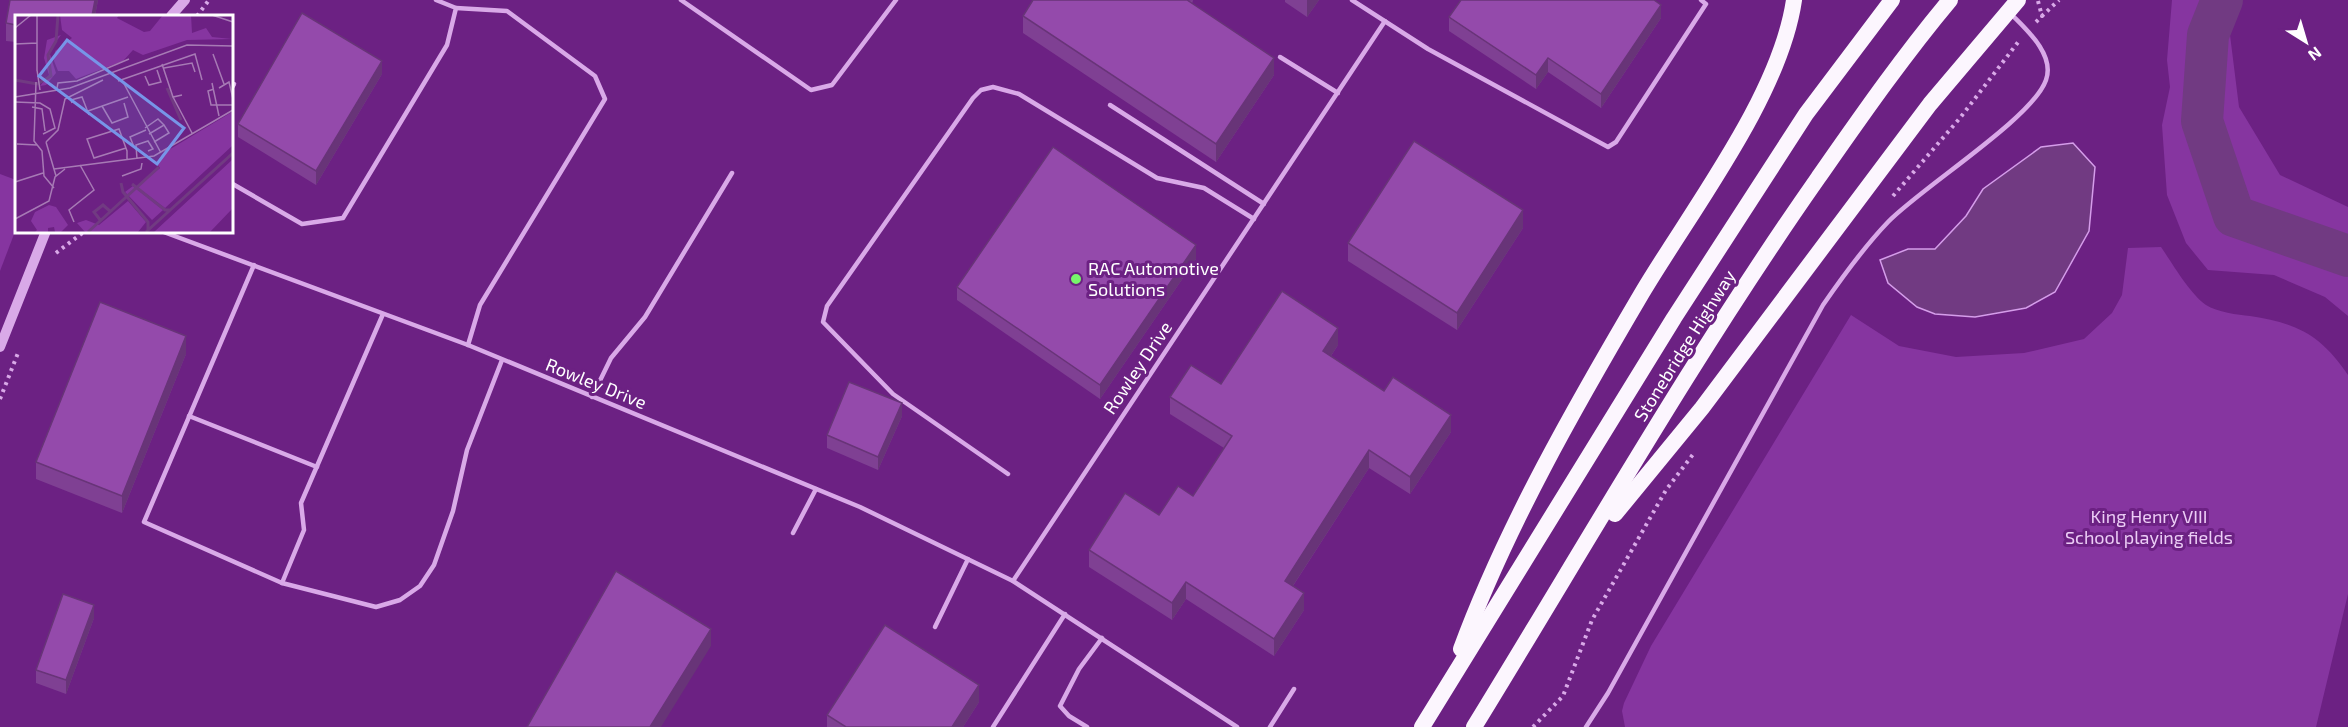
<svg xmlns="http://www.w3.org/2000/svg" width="2348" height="727" font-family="'Exo 2',sans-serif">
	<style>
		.green { fill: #8635a0 }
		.water { fill: #713a82; stroke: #d59dea; stroke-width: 1.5 }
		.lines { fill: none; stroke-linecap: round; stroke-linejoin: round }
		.river { stroke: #713a82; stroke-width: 42 }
		.path { stroke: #d9a9e8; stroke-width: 4; stroke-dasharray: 3 4.5; stroke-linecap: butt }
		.service { stroke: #d9a9e8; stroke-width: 4.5 }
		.tertiary { stroke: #d9a9e8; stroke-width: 10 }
		.trunk { stroke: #fcf6fe; stroke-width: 16 }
		.wall { fill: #7f4093 }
		.shaded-wall { fill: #683478 }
		.building { fill: #944aab; stroke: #683478; stroke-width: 1.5 }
		.poi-dot { fill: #77f56b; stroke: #6c2183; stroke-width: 2 }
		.labels { text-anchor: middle; stroke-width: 6; stroke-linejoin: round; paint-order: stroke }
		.poi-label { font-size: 18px; fill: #fff; stroke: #6c2183; text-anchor: start }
		.street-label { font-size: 18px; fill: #fff; stroke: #6c2183 }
		.park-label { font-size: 18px; fill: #eccdf6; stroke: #6c2183 }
		.inset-river { fill: none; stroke: #713a82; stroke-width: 3 }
		.inset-road { fill: none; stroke: #a77ab5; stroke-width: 1.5 }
		.view { fill: #7795e8; fill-opacity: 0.15; stroke: #7795e8; stroke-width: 3 }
		.inset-edge { fill: none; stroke: #fff; stroke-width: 3 }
	</style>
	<rect width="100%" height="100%" fill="#6c2183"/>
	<g class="green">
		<polygon points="2172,0 2236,0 2230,35 2239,107 2280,175 2348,207 2348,316 2325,297 2274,275 2208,270 2186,243 2167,195 2162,125 2170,87 2167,60"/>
		<polygon points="0,174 16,180 16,229 0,271"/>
		<path d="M2161,247C2172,263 2190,294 2206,305C2217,312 2238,315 2250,316C2297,323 2321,335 2348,375V594L2316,727H1625L1622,711L1624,703L1651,646L1851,315L1899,346L1956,357L2024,353L2084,339L2112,313L2122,295L2128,248Z"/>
	</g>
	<polygon class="water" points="2073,143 2095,167 2089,231 2055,292 2026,308 1975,317 1935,314 1917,307 1888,283 1880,260 1908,249 1935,249 1966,216 1983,189 2041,147"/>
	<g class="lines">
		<polyline class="river" points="2222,0 2208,35 2202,121 2234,216 2348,256"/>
		<g class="path">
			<polyline points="2038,1 2042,16 2059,0"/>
			<polyline points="197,16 209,0"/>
			<polyline points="2036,22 2042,16"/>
			<polyline points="1893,196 1960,118 2019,41"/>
			<polyline points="56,253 85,231"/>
			<polyline points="0,399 18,353"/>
			<polyline points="1533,727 1563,696 1592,620 1666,490 1694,453"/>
		</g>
		<g class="service">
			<polyline points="681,0 811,90 832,85 896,0"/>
			<polyline points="1352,0 1428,49 1608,147 1616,142 1706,4 1701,0"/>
			<polyline points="456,8 507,11 595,76 605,99 480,305 468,345"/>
			<polyline points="1280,57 1338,93"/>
			<polyline points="231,89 234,84"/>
			<polyline points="1110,105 1264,204"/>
			<polyline points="231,183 302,224 343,218 447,45 456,8 436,0"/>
			<polyline points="161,231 468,345 860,507 1013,581 1237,727"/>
			<polyline points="254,265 144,522 282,583 304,530 301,503 383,314"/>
			<polyline points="592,397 611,358 645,317 732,173"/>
			<polyline points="189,416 317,467"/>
			<polyline points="1008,474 893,394 823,322 827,306 973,98 981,90 993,87 1019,94 1157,178 1204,188 1254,219"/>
			<polyline points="793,533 816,489"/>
			<polyline points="1013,581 1385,21"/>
			<polyline points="282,583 376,607 400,600 420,586 434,565 453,511 467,450 502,360"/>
			<polyline points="935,627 968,559"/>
			<polyline points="993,727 1065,614"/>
			<polyline points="1087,727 1069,716 1060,706 1079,669 1102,638"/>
			<polyline points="1270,727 1294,689"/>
			<path d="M1586,727L1608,693L1823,305C1843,276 1864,247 1888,222C1922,187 2033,118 2046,80C2055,55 2027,30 2012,15"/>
		</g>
		<g class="tertiary">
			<polyline points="171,16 185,0"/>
			<polyline points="0,347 46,231"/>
		</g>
		<g class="trunk">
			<polyline points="1615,514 1702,408 1930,104 2018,0"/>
			<path d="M1461,649C1506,527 1576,405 1642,293C1692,209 1780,96 1794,0"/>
			<polyline points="1422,727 1674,318 1806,114 1892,0"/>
			<path d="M1474,727C1587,543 1694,355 1818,178C1860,118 1903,56 1950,0"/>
		</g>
	</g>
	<g class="wall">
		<polygon points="10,0 98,0 95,16 16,16 16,42 6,41 6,23"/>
		<polygon points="1193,0 1192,4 1274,75 1216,162 1023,33 1023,16"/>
		<polygon points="1285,0 1319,0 1307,17 1285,2"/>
		<polygon points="1449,17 1661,18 1601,108 1548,72 1536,89 1449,31"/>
		<polygon points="382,74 316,185 238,137 238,124"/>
		<polygon points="1523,228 1457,330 1348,261 1348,243"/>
		<polygon points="1196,259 1100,399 957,300 957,287"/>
		<polygon points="1338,345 1331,356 1384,391 1451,432 1410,494 1369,468 1293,586 1304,610 1274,656 1186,599 1172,620 1089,567 1089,550 1159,515 1193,496 1224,448 1170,414 1170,397 1221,384"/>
		<polygon points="186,354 122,513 36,479 36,462"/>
		<polygon points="902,416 878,470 827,448 827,435"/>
		<polygon points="94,618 66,694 36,683 36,670"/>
		<polygon points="979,702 963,727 827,727 827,715"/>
	</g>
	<g class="shaded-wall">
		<polygon points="95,0 98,0 95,16 92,16"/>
		<polygon points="1307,0 1319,0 1307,17"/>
		<polygon points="1661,5 1661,18 1601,108 1601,94"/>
		<polygon points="1274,58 1274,75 1216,162 1216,144"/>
		<polygon points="1548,58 1548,72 1536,89 1536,75"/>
		<polygon points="382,61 382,74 316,185 316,171"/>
		<polygon points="1523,210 1523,228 1457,330 1457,313"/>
		<polygon points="1196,245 1196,259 1100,399 1100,385"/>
		<polygon points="1338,328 1338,345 1323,368 1323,351"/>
		<polygon points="186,336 186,354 122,513 122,496"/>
		<polygon points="902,403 902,416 878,470 878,457"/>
		<polygon points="1451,415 1451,432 1410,494 1410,477"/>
		<polygon points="1369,450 1369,468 1285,598 1285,581"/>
		<polygon points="1186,582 1186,599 1172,620 1172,603"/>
		<polygon points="1304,593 1304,610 1274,656 1274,639"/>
		<polygon points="94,605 94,618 66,694 66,680"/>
		<polygon points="711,629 711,646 661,727 650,727"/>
		<polygon points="979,685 979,702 963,727 952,727"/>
	</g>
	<g class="building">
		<polygon points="10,0 95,0 92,16 16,16 16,25 6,23"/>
		<polygon points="1033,0 1187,0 1274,58 1216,144 1023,16"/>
		<polygon points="1461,0 1654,0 1661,5 1601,94 1548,58 1536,75 1449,17"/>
		<polygon points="302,13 382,61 316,171 238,124"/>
		<polygon points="1414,141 1523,210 1457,313 1348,243"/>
		<polygon points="1053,147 1196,245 1100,385 957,287"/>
		<polygon points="1282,291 1338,328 1323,351 1384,391 1393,377 1451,415 1410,477 1369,450 1285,581 1304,593 1274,639 1186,582 1172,603 1089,550 1125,493 1159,515 1178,486 1193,496 1232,436 1170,397 1191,365 1221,384"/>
		<polygon points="100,302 186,336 122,496 36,462"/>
		<polygon points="849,382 902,403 878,457 827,435"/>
		<polygon points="616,571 711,629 650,727 527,727"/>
		<polygon points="63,594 94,605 66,680 36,670"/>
		<polygon points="885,625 979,685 952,727 846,727 827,715"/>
	</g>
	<circle class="poi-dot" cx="1076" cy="279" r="6"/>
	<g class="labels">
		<g class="poi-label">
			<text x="1088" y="275">RAC Automotive<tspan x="1088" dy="21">Solutions</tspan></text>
		</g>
		<g class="street-label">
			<text transform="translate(1685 346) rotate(-58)" y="6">Stonebridge Highway</text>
			<text transform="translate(1138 368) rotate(-56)" y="6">Rowley Drive</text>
			<text transform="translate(596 384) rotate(22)" y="6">Rowley Drive</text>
		</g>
		<g class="park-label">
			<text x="2149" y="523">King Henry VIII<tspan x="2149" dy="21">School playing fields</tspan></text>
		</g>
	</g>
	<g transform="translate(15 15)">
		<rect width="218" height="218" fill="#6c2183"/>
		<path d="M45,0H104L102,3L129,17L135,16L148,0H176L177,18L191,13L197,22L217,24L172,25L128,40L118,35L108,46L61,64L54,56H43L39,46L40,36L57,23L47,15ZM46,20L34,36L41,58L31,70L25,71L34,60L29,43L32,25ZM217,97V131L150,193L122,172L145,153L142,149L147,139ZM217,145V194L195,217H139ZM118,171L148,195L137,205L110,177ZM113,186L131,207L123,217H70L62,208L71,205L84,210ZM34,190L41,192L53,210L46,217H40L39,212L33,213V217H20L22,215L16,206L20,197Z" fill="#8635a0"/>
		<path class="inset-river" d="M0,65L22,69L36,61L33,40L41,26L43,0M152,73L166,105M106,168L108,177L133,207V216M117,169L150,195H156M86,206L79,197L88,190L96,197M73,217L144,152M131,217L218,138"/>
		<path class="inset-road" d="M197,0L218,7M0,13L16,0M0,29L22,28M198,39L209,69M147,49L158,82L167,80M149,53L177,48L180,57M22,55L25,75M22,56V0M130,61L134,70L146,67L142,55M107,65L146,138M103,66L180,39L187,65M21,67L19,126L27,136L29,161L39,173M197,68L204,101M42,73L43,68L62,66L114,44M204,73L214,67L218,84M199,74L193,76L196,90H218M0,82L55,73L172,30L218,31M158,82L177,118M0,87L25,88L35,94L40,113L28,119M57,88L56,85L67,82L74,100M87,91L97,108L113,102L109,88M17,92L27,94L30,116M73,96L113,82M130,113L143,104L149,110M134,119L149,110L154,118L139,127M31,127L41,161M31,127L43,115L50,84L88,65M2,129L22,130M119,132L115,122L131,115M111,133L79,143L72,124L104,114L112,136V145M122,144L121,130L133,126L138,134L133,136M39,154L139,141L218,95M107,161L126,154L127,148M0,167L28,158M0,204L34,186L40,162L50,154M59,207L54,195L79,175L65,150"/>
		<path class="view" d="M52,25L169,113L142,149L24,61Z"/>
		<rect width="218" height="218" class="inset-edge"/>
	</g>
	<g transform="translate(2306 42) rotate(143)" stroke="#6c2183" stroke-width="4.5" paint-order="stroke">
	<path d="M0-4.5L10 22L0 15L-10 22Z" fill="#ffffff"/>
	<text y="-9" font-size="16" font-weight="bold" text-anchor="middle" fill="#ffffff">N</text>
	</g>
</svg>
